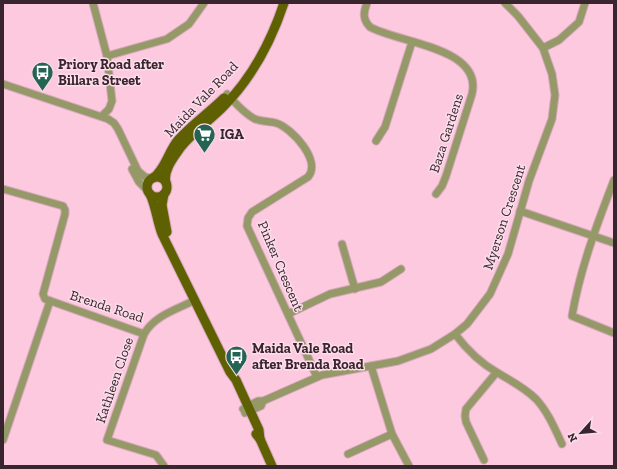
<svg xmlns="http://www.w3.org/2000/svg" width="617" height="469" font-family="'Zilla Slab',serif">
	<style>
		.lines { fill: none; stroke-linecap: round; stroke-linejoin: round }
		.minor-casing { stroke: #d5a8bb; stroke-width: 9 }
		.major-casing { stroke: #d5a8bb; stroke-width: 11 }
		.minor { stroke: #959967; stroke-width: 7 }
		.major { stroke: #5e6002; stroke-width: 9 }
		.labels { text-anchor: middle; stroke-width: 3; stroke-linejoin: round; paint-order: stroke }
		.poi-label { font-size: 14px; font-weight: bold; fill: #38252d; stroke: #fcddea; text-anchor: start }
		.street-label { font-size: 14px; fill: #38252d; stroke: #fcddea }
	</style>
	<rect width="100%" height="100%" fill="#fcc9df"/>
	<g class="lines">
		<defs>
			<g id="minor">
				<polyline points="93,3 107,56 112,101 109,109 102,116"/>
				<path d="M367,3C363,13 363,20 370,27C398,43 483,47 472,94L446,176L442,186L436,194"/>
				<polyline points="543,48 559,40 579,22 585,3"/>
				<polyline points="107,56 167,39 189,24 204,3"/>
				<polyline points="3,84 108,119 114,123 118,129 138,171 145,177 152,178"/>
				<path d="M227,94C235,103 245,114 255,119C262,122 269,121 276,123C292,128 322,161 308,177L252,212L248,218L247,226L317,377"/>
				<polyline points="376,141 385,127 412,42"/>
				<polyline points="132,169 139,182 147,190"/>
				<path d="M3,189L63,206L65,210V214L43,294L45,299L144,334C155,315 176,310 195,300"/>
				<polyline points="520,211 614,243"/>
				<polyline points="342,244 355,289"/>
				<polyline points="288,314 330,294 381,282 401,269"/>
				<path d="M614,333L572,316C580,269 597,224 614,180"/>
				<polyline points="144,334 107,440 156,455 164,466"/>
				<path d="M455,334C467,350 480,363 498,373C511,381 525,388 536,399C548,412 555,429 562,444"/>
				<polyline points="371,366 392,434 409,466"/>
				<polyline points="243,409 258,401 263,401 322,375 398,361 431,349 455,334 467,324 490,294 508,254 529,181 552,119 555,95 552,74 543,48 518,16 505,3"/>
				<polyline points="245,413 261,406 263,401"/>
				<polyline points="3,440 50,301"/>
				<polyline points="348,454 392,434"/>
				<polyline points="484,460 466,422 465,416 466,409 496,373"/>
			</g>
			<g id="major">
				<circle cx="157" cy="187" r="10"/>
				<path d="M153,178C165,170 168,152 178,140C192,124 209,113 224,98"/>
				<path d="M166,183C163,170 174,157 181,147C193,132 209,121 223,107C252,78 271,42 284,3"/>
				<path d="M150,194C156,207 157,221 162,234L230,372L236,380L259,430L260,439"/>
				<polyline points="164,194 162,205 167,232"/>
				<polyline points="256,434 260,439 272,466"/>
			</g>
		</defs>
		<use href="#minor" class="minor-casing"/>
		<use href="#major" class="major-casing"/>
		<use href="#minor" class="minor"/>
		<use href="#major" class="major"/>
	</g>
	<defs>
		<symbol id="bus-pin" viewBox="-11 -11 22 30"><path d="M0 17L-7.5 6A9.5 9.5 0 1 1 7.5 6Z" fill="#246452" stroke="#fcddea"/><path d="M-5-6H5V4H4V6H2V4H-2V6H-4V4H-5ZM-3.5-4V0h7V-4ZM-3.5 1.2v1.5H-2V1.2ZM2 1.2v1.5H3.5V1.2Z" fill="#fff"/></symbol>
		<symbol id="supermarket-pin" viewBox="-11 -11 22 30"><path d="M0 17L-7.5 6A9.5 9.5 0 1 1 7.5 6Z" fill="#246452" stroke="#fcddea"/><path d="M-6-5.5h2.5l.6 2H6L4.5 2H-2.5L-4.4-4H-6ZM-1.5 3.2a1.3 1.3 0 1 0 .1 0ZM3 3.2a1.3 1.3 0 1 0 .1 0Z" fill="#fff"/></symbol>
	</defs>
	<g fill-rule="evenodd">
		<use href="#bus-pin" x="30" y="60" width="25" height="34"/>
		<use href="#supermarket-pin" x="192" y="122" width="25" height="34"/>
		<use href="#bus-pin" x="224" y="344" width="25" height="34"/>
	</g>
	<g class="labels">
		<g class="poi-label">
			<text x="58" y="69">Priory Road after<tspan x="58" dy="16">Billara Street</tspan></text>
			<text x="220" y="139">IGA</text>
			<text x="252" y="353">Maida Vale Road<tspan x="252" dy="16">after Brenda Road</tspan></text>
		</g>
		<g class="street-label">
			<text transform="translate(201 99) rotate(-46)" y="5">Maida Vale Road</text>
			<text transform="translate(446 133) rotate(-72)" y="5">Baza Gardens</text>
			<text transform="translate(504 217) rotate(-72)" y="5">Myerson Crescent</text>
			<text transform="translate(281 266) rotate(67)" y="5">Pinker Crescent</text>
			<text transform="translate(107 306) rotate(18)" y="5">Brenda Road</text>
			<text transform="translate(114 380) rotate(-71)" y="5">Kathleen Close</text>
		</g>
	</g>
	<rect width="617" height="469" fill="none" stroke="#38252d" stroke-width="8"/>
	<g transform="translate(581 433) rotate(243)" stroke="#fcddea" stroke-width="3" paint-order="stroke">
	<path d="M0-3L7 15L0 10L-7 15Z" fill="#38252d"/>
	<text y="-6" font-size="11" font-weight="bold" text-anchor="middle" fill="#38252d">N</text>
	</g>
</svg>
